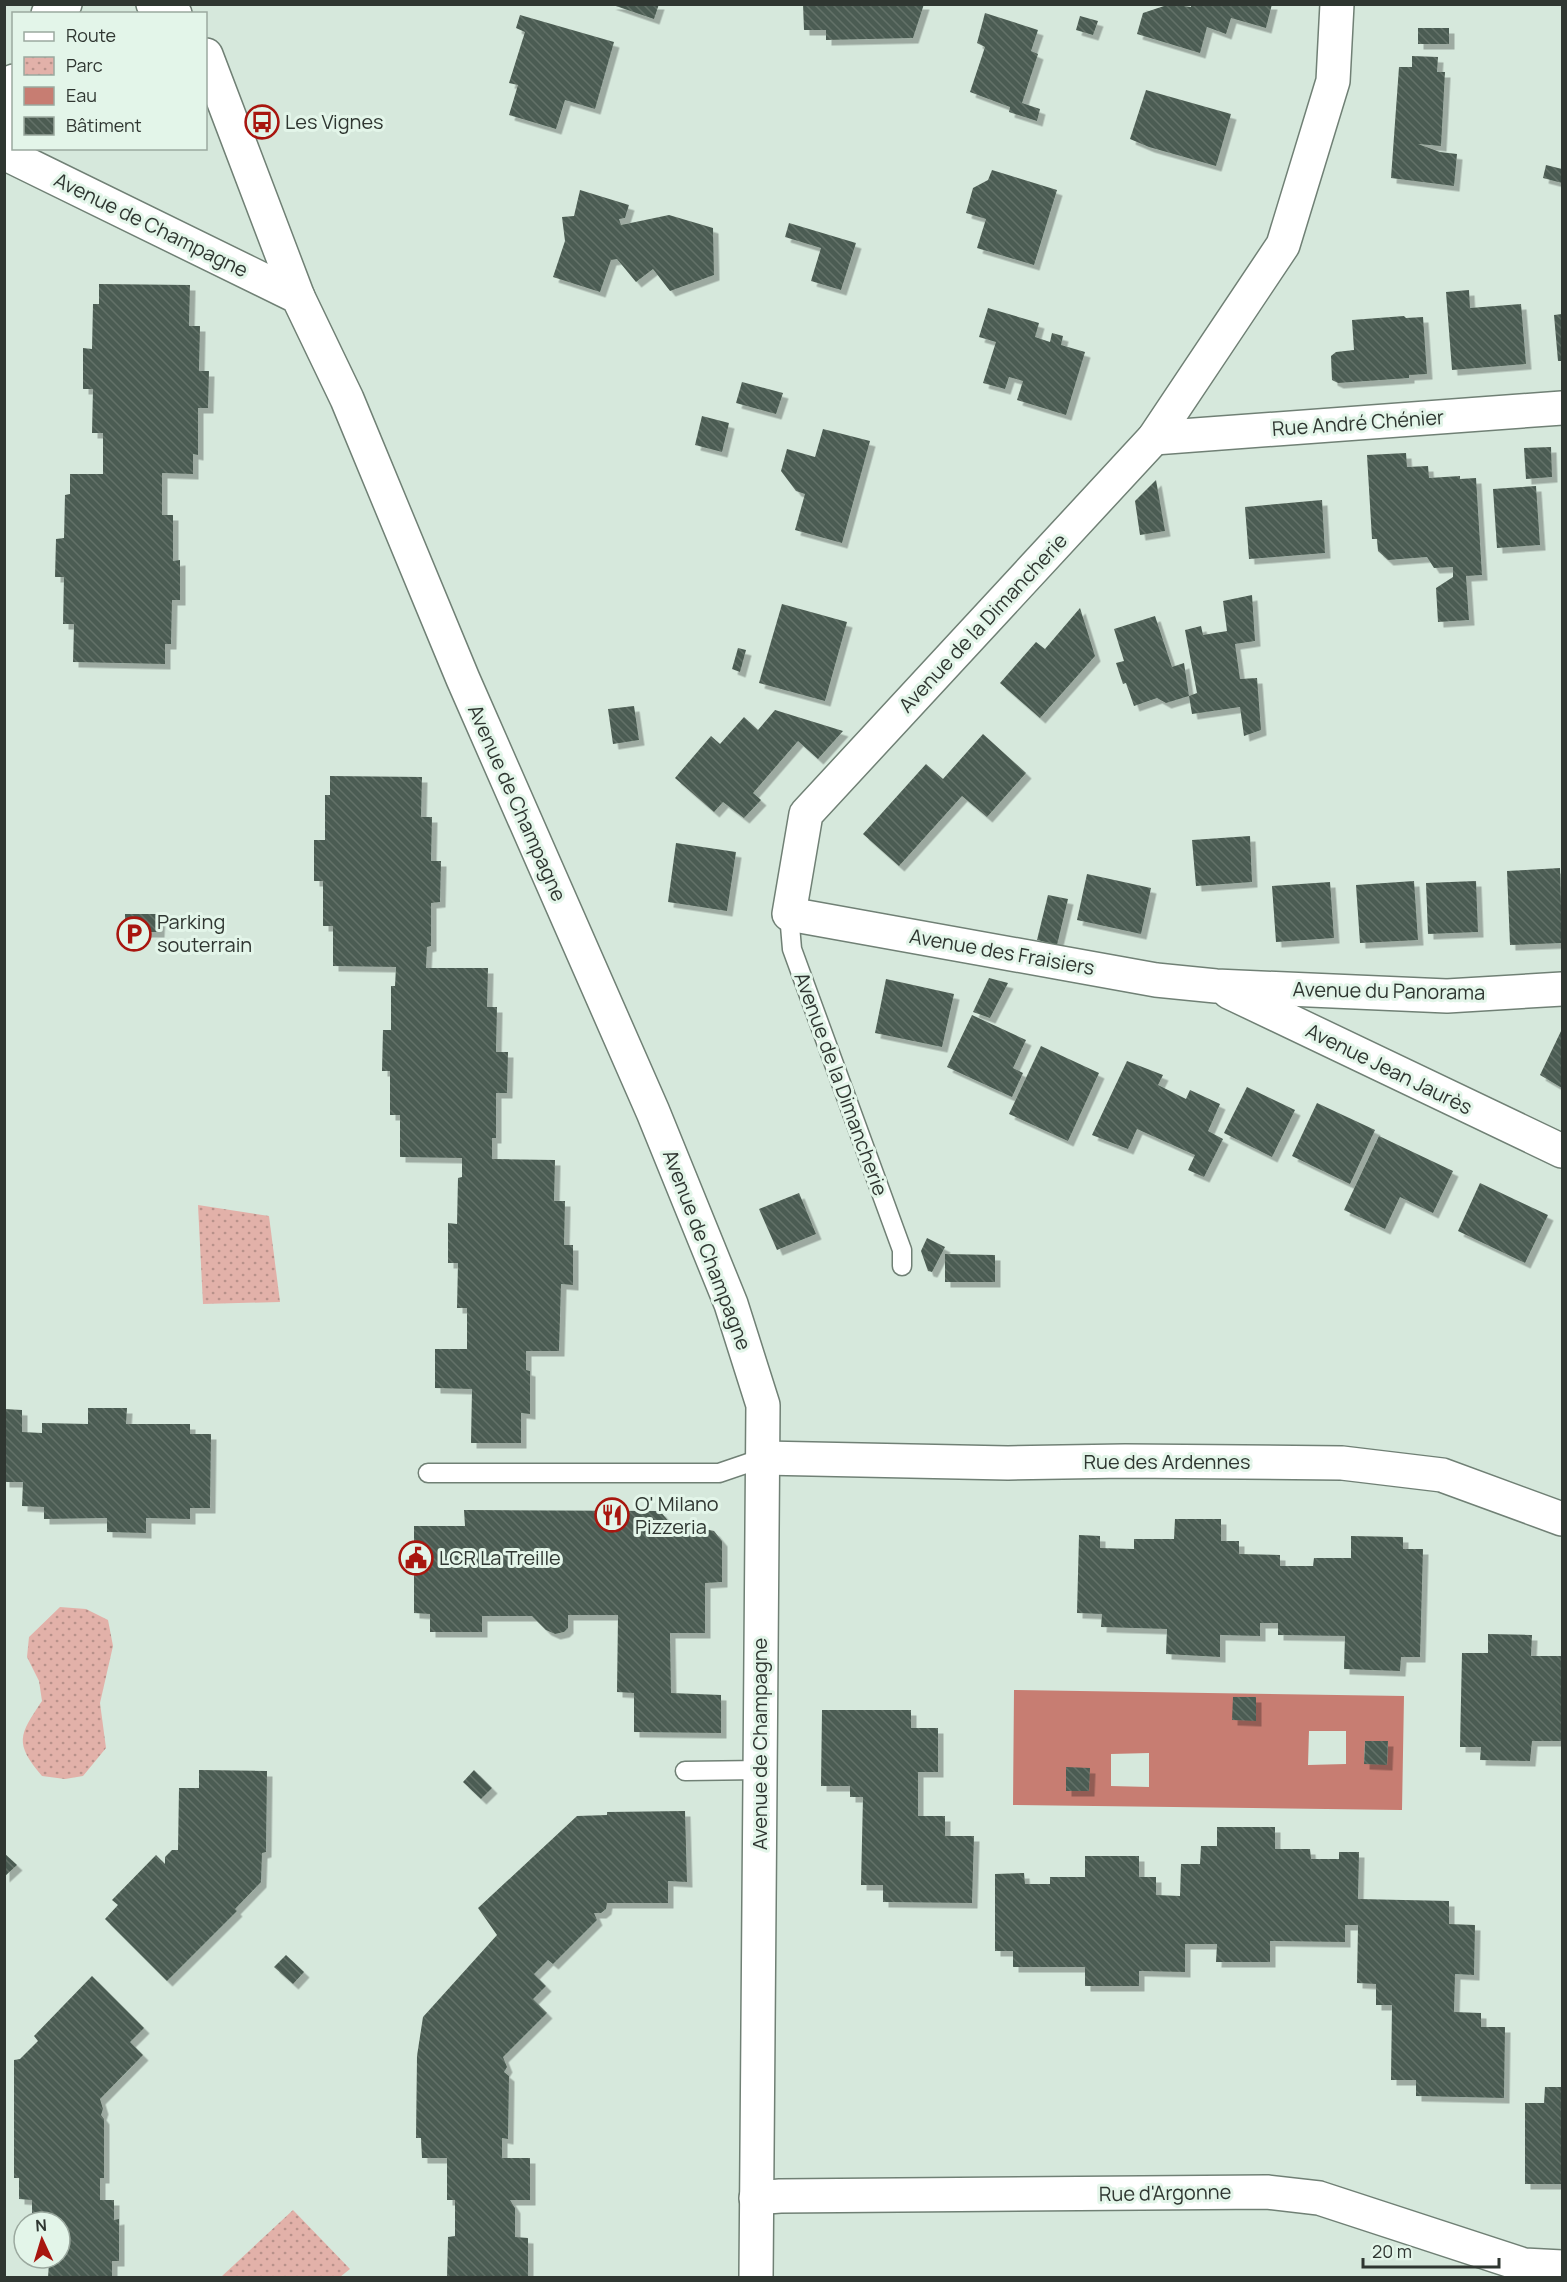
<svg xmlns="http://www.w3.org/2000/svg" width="1567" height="2282" font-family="Manrope,sans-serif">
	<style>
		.park { fill: url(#park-dots) }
		.water { fill: #c77d72; fill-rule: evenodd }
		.building { fill: url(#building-back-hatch); filter: url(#shadow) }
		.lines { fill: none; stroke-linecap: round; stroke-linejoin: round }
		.lane-casing { stroke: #708075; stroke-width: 21 }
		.street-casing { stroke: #708075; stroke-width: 36 }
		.lane { stroke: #fff; stroke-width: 18 }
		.street { stroke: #fff; stroke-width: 33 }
		.labels { text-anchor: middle; stroke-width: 6; stroke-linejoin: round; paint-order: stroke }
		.poi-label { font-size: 20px; fill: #2f3631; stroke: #e3f5e9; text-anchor: start }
		.street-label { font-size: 20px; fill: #2f3631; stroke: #e3f5e9 }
	</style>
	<defs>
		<pattern id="park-dots" width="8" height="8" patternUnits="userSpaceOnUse" patternTransform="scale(1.5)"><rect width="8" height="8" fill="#e2b1a9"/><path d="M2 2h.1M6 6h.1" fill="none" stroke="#b8918a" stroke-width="1.8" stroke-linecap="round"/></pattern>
		<pattern id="building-back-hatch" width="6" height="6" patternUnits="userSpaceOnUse" patternTransform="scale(1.5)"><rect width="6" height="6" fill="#4c5c52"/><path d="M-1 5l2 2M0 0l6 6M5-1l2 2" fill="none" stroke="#637168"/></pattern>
		<filter id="shadow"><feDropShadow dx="5.5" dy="5.5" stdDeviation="0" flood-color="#0004"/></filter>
	</defs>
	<rect width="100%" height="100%" fill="#d6e8dc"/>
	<g class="park">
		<polygon points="198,1205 269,1216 280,1302 203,1304"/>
		<path d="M60,1607L86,1609L108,1620L113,1646L100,1703L106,1748L83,1776L65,1779L42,1776C14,1743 19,1735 42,1701L39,1681L27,1657L29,1637Z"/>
		<polygon points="293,2210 350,2269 340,2277 221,2277"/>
	</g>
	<path class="water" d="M1014,1690L1404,1696L1402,1810L1013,1805ZM1346,1731V1764L1308,1765L1309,1731ZM1365,1741H1388L1387,1764H1364ZM1149,1753V1787L1111,1786V1754Z"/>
	<g class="building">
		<polygon points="610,4 659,4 654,19"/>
		<polygon points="803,4 924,4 913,38 826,40 826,30 804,30"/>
		<polygon points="1170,4 1191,7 1191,4 1272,4 1266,28 1231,18 1226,34 1207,27 1200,53 1137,34 1143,13"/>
		<polygon points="985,13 1038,30 1031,51 1038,54 1022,103 1040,109 1037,121 1009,112 1010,107 970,92 985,47 977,43"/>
		<polygon points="520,15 614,42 595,109 565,100 556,129 509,115 518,85 509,83 525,32 516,28"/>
		<polygon points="1080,16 1098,21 1093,35 1076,30"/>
		<rect x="1418" y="28" width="31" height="16"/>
		<polygon points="1412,56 1438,57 1437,72 1445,72 1441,146 1418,144 1440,152 1457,154 1454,186 1391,178 1399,67 1412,67"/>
		<polygon points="1146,90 1231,114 1216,166 1149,147 1130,139"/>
		<polygon points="1546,165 1562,169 1562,183 1543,178"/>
		<polygon points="992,170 1057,190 1034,265 977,248 986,219 966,213 973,188 988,180"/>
		<polygon points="580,190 629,205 625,218 619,219 621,225 669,215 713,228 714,275 670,291 653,269 636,282 617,259 611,260 600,292 553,277 565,241 562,217 574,216"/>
		<polygon points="789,223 856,243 841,290 811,281 821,248 785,237"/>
		<polygon points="99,284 190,285 189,326 200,326 199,371 209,371 208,408 198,408 198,455 193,454 193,474 162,473 162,515 173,515 173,561 180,560 180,600 172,600 171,644 165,644 165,664 73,662 74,624 63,624 64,577 55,577 56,539 64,538 65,495 70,494 70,474 103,474 103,433 92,433 93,389 83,389 83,348 92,349 93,304 99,304"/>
		<polygon points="1469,290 1470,308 1521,304 1526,364 1452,370 1446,292"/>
		<polygon points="988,308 1039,323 1035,337 1050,342 1052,333 1063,336 1061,345 1085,352 1066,415 1017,400 1023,381 1009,377 1005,389 983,383 996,342 979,337"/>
		<polygon points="1562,314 1562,361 1558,361 1554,315"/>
		<polygon points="1404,316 1406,318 1423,317 1427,374 1409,375 1409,378 1338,383 1332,380 1331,356 1336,352 1354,350 1352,320"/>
		<polygon points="742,382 783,393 776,414 736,403"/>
		<polygon points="702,416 729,423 722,452 695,445"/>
		<polygon points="823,429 870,441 842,543 795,530 805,494 796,491 781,471 787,449 815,457"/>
		<polygon points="1551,447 1552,477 1526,479 1524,448"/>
		<polygon points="1406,453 1407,467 1428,466 1429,478 1460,476 1460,479 1476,478 1482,575 1466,576 1469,620 1438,622 1436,588 1453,577 1453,567 1434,568 1427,557 1388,560 1378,551 1377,539 1372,539 1367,455"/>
		<polygon points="1156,480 1165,531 1140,535 1135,501"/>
		<polygon points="1536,486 1540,545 1497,548 1493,489"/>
		<polygon points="1322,500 1325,553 1249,559 1245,507"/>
		<polygon points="1252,595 1255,641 1235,644 1240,679 1257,678 1261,730 1244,736 1240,707 1192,714 1189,696 1197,693 1185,630 1201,626 1203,635 1227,631 1223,601"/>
		<polygon points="782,604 847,622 825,701 759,683"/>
		<polygon points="1080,608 1095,656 1040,718 1000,683 1036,642 1045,649"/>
		<polygon points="1155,616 1172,667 1184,663 1189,696 1166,703 1157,698 1134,706 1126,683 1123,684 1116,663 1124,661 1114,629"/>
		<polygon points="738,648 746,650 740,672 732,669"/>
		<polygon points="634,706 639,740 613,744 608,709"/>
		<polygon points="775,710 843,731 818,759 798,741 753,793 761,800 744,818 723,802 714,812 675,778 711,736 720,744 744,717 758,730"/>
		<polygon points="983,734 1026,773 987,817 962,796 899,866 863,834 926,764 943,779"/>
		<polygon points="330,776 422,777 421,817 432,817 431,861 441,861 440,902 431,903 431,946 427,947 426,968 488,968 487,1007 497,1007 496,1052 508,1052 507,1093 496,1093 496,1138 492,1138 492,1159 555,1160 554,1201 565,1201 564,1245 573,1245 573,1285 561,1284 559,1351 526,1351 526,1370 530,1371 530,1414 521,1413 521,1443 471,1443 472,1389 435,1388 435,1349 467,1349 467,1308 457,1308 458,1263 448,1263 448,1223 457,1224 458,1178 462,1177 462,1158 400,1157 400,1115 390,1115 390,1071 382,1071 383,1030 391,1030 391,986 395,986 396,967 333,966 333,926 323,926 323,881 314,881 314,840 325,840 325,795 330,795"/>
		<polygon points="1250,836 1252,882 1196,886 1192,840"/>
		<polygon points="676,843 736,852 727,911 668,902"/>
		<polygon points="1560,868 1562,943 1510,945 1507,871"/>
		<polygon points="1087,874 1151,888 1141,934 1077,920"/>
		<polygon points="1414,881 1418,940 1360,943 1356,885"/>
		<polygon points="1476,881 1478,932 1428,934 1426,883"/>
		<polygon points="1330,882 1334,938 1276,942 1272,886"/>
		<polygon points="1048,895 1068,899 1057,945 1037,940"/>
		<polygon points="125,914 160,914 159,932 125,932"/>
		<polygon points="989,978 1008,983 990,1018 973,1012"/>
		<polygon points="886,979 954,994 942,1047 875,1033"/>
		<polygon points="972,1015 1026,1040 1013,1068 1023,1073 1012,1097 947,1067"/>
		<polygon points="1562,1029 1562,1088 1540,1075"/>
		<polygon points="1041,1046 1099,1073 1068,1141 1009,1114"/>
		<polygon points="1127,1061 1163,1075 1158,1085 1186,1099 1190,1090 1220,1104 1208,1131 1223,1139 1204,1177 1188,1170 1195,1155 1137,1129 1128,1149 1092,1135"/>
		<polygon points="1247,1087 1295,1110 1272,1157 1224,1133"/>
		<polygon points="1317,1103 1375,1130 1350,1184 1292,1156"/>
		<polygon points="1379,1136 1453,1171 1433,1213 1400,1197 1385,1229 1344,1210"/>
		<polygon points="1480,1183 1548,1215 1525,1263 1458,1231"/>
		<polygon points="799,1193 816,1234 777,1250 759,1209"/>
		<polygon points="927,1238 945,1247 932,1272 928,1271 921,1251"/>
		<polygon points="945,1254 995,1255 995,1282 945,1282"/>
		<polygon points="88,1408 127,1408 126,1424 190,1424 190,1434 211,1434 210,1508 190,1508 190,1519 146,1518 146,1533 107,1532 107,1518 44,1519 44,1507 22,1506 23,1482 4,1482 4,1409 22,1410 22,1432 42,1433 42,1423 88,1424"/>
		<polygon points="464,1510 660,1511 670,1523 671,1528 705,1529 714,1531 722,1541 722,1582 705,1583 705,1633 670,1633 671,1693 721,1695 721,1733 634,1732 634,1693 617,1692 618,1615 568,1615 568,1628 564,1632 555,1634 546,1630 532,1616 482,1616 482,1632 430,1632 430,1614 414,1613 414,1526 465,1526"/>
		<polygon points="1175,1519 1221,1519 1221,1541 1239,1541 1239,1554 1280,1555 1280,1566 1313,1566 1314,1558 1351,1558 1351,1536 1403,1537 1403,1549 1423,1549 1420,1657 1401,1657 1400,1671 1344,1669 1345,1636 1278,1635 1278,1623 1260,1623 1260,1636 1220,1635 1220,1657 1166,1654 1167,1629 1101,1627 1102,1614 1077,1613 1079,1535 1100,1536 1100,1548 1134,1549 1134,1539 1174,1539"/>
		<polygon points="1488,1634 1532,1635 1531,1656 1562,1656 1562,1741 1532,1741 1530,1761 1480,1760 1481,1747 1460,1747 1462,1653 1488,1653"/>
		<polygon points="1233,1697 1256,1697 1256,1721 1232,1720"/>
		<polygon points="822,1710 911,1710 911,1728 938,1728 938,1772 918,1772 918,1816 945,1816 945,1836 974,1836 972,1903 883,1902 883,1885 861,1885 863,1797 850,1797 850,1786 821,1786"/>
		<polygon points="1365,1741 1388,1741 1387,1765 1364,1764"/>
		<polygon points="1066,1767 1090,1768 1089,1791 1066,1791"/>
		<polygon points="199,1770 267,1771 266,1852 262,1853 261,1882 235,1909 237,1911 167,1981 105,1919 118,1905 112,1900 156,1855 165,1864 165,1857 172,1850 178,1850 179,1788 199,1788"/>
		<polygon points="474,1770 492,1788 481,1799 463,1782"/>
		<polygon points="685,1811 687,1882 668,1881 668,1903 607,1903 606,1909 601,1913 594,1913 597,1920 553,1964 548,1960 534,1974 546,1986 533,1999 547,2013 503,2057 507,2067 504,2072 509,2076 508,2139 502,2138 502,2158 530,2158 530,2200 510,2200 515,2208 515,2237 528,2238 528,2278 447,2278 448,2237 455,2236 455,2200 447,2200 447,2158 422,2158 421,2138 416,2138 417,2056 423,2017 497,1935 478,1908 577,1816 607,1815 607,1812"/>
		<polygon points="1217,1827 1275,1827 1275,1849 1310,1849 1311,1859 1339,1859 1339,1852 1359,1852 1358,1899 1449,1901 1449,1924 1475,1925 1474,1975 1455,1974 1454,2012 1481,2013 1481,2027 1505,2027 1504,2098 1416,2096 1416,2080 1391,2080 1392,2005 1376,2005 1376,1984 1357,1983 1358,1925 1345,1925 1345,1942 1270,1941 1270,1962 1216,1962 1217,1944 1185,1944 1185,1972 1139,1971 1139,1986 1085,1986 1085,1967 1013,1967 1013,1951 995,1951 995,1874 1024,1873 1025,1884 1050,1884 1050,1877 1085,1877 1085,1856 1139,1856 1139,1877 1156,1877 1156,1895 1180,1896 1181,1864 1200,1864 1201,1846 1217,1846"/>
		<polygon points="4,1853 17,1865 4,1877"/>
		<polygon points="286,1955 304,1972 293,1984 274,1967"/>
		<polygon points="92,1976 144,2028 130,2042 143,2055 100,2099 103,2109 101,2115 104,2119 104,2178 100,2178 100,2200 114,2200 114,2220 119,2219 119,2261 112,2261 112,2278 48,2278 49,2262 32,2262 32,2258 60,2258 60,2222 32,2222 32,2200 19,2199 19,2178 14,2178 14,2060 20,2059 38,2041 34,2036"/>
		<polygon points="1545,2087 1562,2087 1562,2184 1525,2184 1525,2103 1544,2103"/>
	</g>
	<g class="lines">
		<defs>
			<g id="lane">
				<polyline points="789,914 792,949 902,1250 902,1266"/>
				<polyline points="428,1473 719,1473 763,1458"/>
				<polyline points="685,1771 760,1770"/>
			</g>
			<g id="street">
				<polyline points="153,4 175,14"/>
				<polyline points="1337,4 1333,81 1283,245 1154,438 806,814 789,914 1156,980 1216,986 1447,996 1562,989"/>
				<polyline points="48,14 56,6 65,4"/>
				<polyline points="206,55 298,297"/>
				<polyline points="4,148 14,81"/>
				<polyline points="4,153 298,297 347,399 463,679 653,1112 731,1304 763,1405 756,2278"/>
				<polyline points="1154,438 1562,408"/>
				<polyline points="1229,992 1562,1151"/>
				<polyline points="763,1458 1008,1463 1125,1461 1342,1463 1442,1475 1562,1519"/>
				<polyline points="756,2198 780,2196 1267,2192 1319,2198 1524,2265 1562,2267"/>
			</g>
		</defs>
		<use href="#lane" class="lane-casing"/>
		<use href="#street" class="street-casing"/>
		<use href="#lane" class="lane"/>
		<use href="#street" class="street"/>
	</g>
	<defs>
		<symbol id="bus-ring" viewBox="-11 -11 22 22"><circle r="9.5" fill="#e3f5e9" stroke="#a8160f" stroke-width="1.5"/><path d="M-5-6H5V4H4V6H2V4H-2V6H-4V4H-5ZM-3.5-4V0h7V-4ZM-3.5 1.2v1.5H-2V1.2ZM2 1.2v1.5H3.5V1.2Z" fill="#a8160f"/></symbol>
		<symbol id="parking-ring" viewBox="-11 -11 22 22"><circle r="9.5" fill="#e3f5e9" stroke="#a8160f" stroke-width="1.5"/><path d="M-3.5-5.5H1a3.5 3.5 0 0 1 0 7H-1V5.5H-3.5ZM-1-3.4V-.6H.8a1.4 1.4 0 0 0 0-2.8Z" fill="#a8160f"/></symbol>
		<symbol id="restaurant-ring" viewBox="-11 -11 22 22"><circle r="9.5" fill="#e3f5e9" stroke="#a8160f" stroke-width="1.5"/><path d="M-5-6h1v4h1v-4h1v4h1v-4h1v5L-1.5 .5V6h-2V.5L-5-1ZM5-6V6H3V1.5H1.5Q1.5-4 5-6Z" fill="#a8160f"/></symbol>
		<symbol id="civic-ring" viewBox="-11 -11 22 22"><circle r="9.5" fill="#e3f5e9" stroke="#a8160f" stroke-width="1.5"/><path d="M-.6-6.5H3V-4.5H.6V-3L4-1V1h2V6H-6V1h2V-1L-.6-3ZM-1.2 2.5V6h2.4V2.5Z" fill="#a8160f"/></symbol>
	</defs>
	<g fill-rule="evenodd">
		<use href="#bus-ring" x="243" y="103" width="38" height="38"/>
		<use href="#parking-ring" x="115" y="915" width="38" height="38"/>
		<use href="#restaurant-ring" x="593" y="1496" width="38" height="38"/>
		<use href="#civic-ring" x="397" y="1539" width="38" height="38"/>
	</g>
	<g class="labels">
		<g class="poi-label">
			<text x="285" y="129">Les Vignes</text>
			<text x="157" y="929">Parking<tspan x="157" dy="23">souterrain</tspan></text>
			<text x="635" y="1511">O' Milano<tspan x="635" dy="23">Pizzeria</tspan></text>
			<text x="439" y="1565">LCR La Treille</text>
		</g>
		<g class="street-label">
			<text transform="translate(151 225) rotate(26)" y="7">Avenue de Champagne</text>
			<text transform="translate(1358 423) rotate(-4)" y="7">Rue André Chénier</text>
			<text transform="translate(983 623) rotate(-47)" y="7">Avenue de la Dimancherie</text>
			<text transform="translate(517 803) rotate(66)" y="7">Avenue de Champagne</text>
			<text transform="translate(1002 952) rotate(10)" y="7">Avenue des Fraisiers</text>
			<text transform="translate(1389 991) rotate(1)" y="7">Avenue du Panorama</text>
			<text transform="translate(1389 1069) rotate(26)" y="7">Avenue Jean Jaurès</text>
			<text transform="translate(841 1084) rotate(70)" y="7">Avenue de la Dimancherie</text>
			<text transform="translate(707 1250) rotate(69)" y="7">Avenue de Champagne</text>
			<text x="1167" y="1469">Rue des Ardennes</text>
			<text transform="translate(760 1744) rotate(-90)" y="7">Avenue de Champagne</text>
			<text transform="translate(1165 2193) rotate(-1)" y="7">Rue d'Argonne</text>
		</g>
	</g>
	<rect width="1567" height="2282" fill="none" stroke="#2f3631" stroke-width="12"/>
	<rect x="12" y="12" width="195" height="138" fill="#e3f5e9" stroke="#9ba99f" stroke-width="1.5"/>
	<rect x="24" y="32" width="30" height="9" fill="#ffffff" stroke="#9ba99f" stroke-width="1.5"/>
	<text x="66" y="42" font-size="18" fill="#2f3631">Route</text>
	<rect x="24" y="57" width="30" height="18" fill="url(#park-dots)" stroke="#9ba99f" stroke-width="1.5"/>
	<text x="66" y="72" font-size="18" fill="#2f3631">Parc</text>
	<rect x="24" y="87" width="30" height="18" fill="#c77d72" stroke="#9ba99f" stroke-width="1.5"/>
	<text x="66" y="102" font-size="18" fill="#2f3631">Eau</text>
	<rect x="24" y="117" width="30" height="18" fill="url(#building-back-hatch)" stroke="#9ba99f" stroke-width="1.5"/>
	<text x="66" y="132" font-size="18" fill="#2f3631">Bâtiment</text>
	<g transform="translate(42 2240) rotate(356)"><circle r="28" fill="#e3f5e9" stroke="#9ba99f" stroke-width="1.5"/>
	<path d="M0-4.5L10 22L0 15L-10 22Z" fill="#a8160f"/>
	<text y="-9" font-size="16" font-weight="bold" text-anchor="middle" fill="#2f3631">N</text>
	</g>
	<path d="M1363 2258v9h136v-9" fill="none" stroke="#2f3631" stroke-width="3"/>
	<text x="1372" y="2258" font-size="18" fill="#2f3631" stroke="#e3f5e9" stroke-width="4.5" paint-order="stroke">20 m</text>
</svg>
